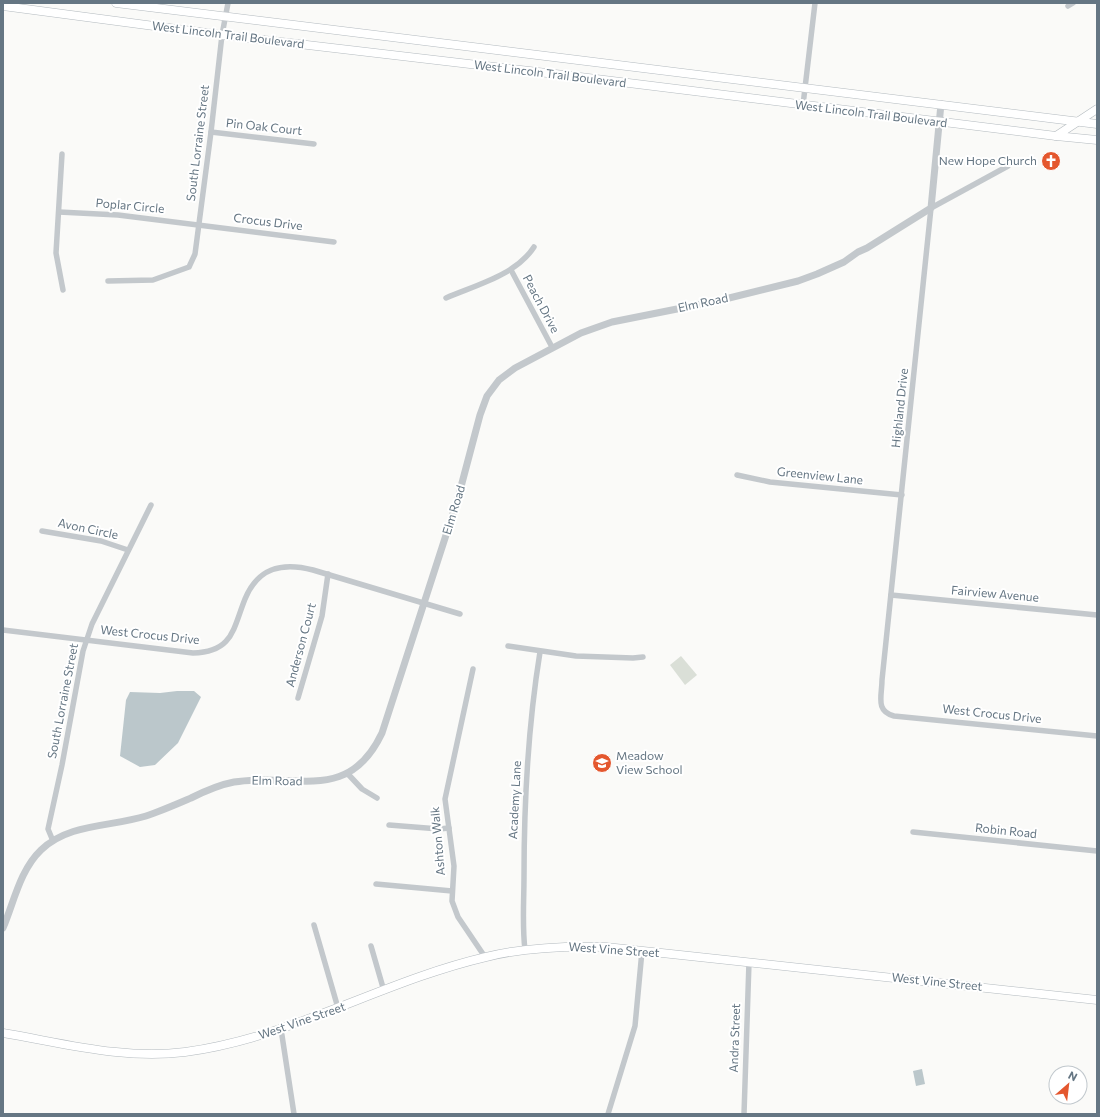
<svg xmlns="http://www.w3.org/2000/svg" width="1100" height="1117" font-family="Commissioner,sans-serif">
	<style>
		.green { fill: #dadfd7 }
		.water { fill: #bbc7cb }
		.lines { fill: none; stroke-linecap: round; stroke-linejoin: round }
		.secondary-casing { stroke: #b3babf; stroke-width: 9 }
		.minor { stroke: #c3c8cc; stroke-width: 5.5 }
		.tertiary { stroke: #c3c8cc; stroke-width: 7 }
		.secondary { stroke: #fff; stroke-width: 8 }
		.labels { text-anchor: middle; stroke-width: 4; stroke-linejoin: round; paint-order: stroke }
		.street-label { font-size: 12px; fill: #657683; stroke: #fff }
		.poi-label { font-size: 12px; fill: #657683; stroke: #fff; text-anchor: end }
	</style>
	<rect width="100%" height="100%" fill="#fafaf8"/>
	<polygon class="green" points="681,656 697,675 685,685 670,665"/>
	<g class="water">
		<polygon points="177,691 194,691 201,697 178,743 155,765 140,767 120,756 126,700 130,692 160,693"/>
		<polygon points="922,1069 925,1084 916,1086 913,1071"/>
	</g>
	<g class="lines">
		<defs>
			<g id="secondary">
				<polyline points="116,3 1097,124"/>
				<polyline points="3,6 222,35 564,75 1056,136 1097,140"/>
				<polyline points="1056,136 1097,109"/>
				<path d="M3,1033C63,1043 124,1060 185,1052C291,1038 383,981 486,957C525,947 566,946 606,947L1097,1000"/>
			</g>
		</defs>
		<use href="#secondary" class="secondary-casing"/>
		<g class="minor">
			<polyline points="1068,6 1073,3"/>
			<polyline points="803,105 815,3"/>
			<polyline points="211,132 314,144"/>
			<polyline points="62,154 56,253 63,290"/>
			<path d="M1008,166L931,208L882,680C882,696 875,711 894,716L1097,736"/>
			<polyline points="59,212 118,215 334,242"/>
			<polyline points="511,270 552,347"/>
			<polyline points="108,281 153,280 189,267 195,254 211,132 222,35 228,3"/>
			<path d="M446,298C476,285 516,275 534,247"/>
			<polyline points="737,475 770,482 902,495"/>
			<polyline points="42,531 101,541 128,550"/>
			<polyline points="891,595 1097,615"/>
			<path d="M3,630L193,653C233,652 233,629 245,599C258,567 283,562 313,570L460,614"/>
			<polyline points="508,646 576,656 633,658 643,657"/>
			<polyline points="473,669 445,799 454,866 452,901 458,917 485,957"/>
			<polyline points="298,698 322,616 328,574"/>
			<polyline points="347,773 362,789 377,798"/>
			<polyline points="389,825 439,829 449,828"/>
			<polyline points="913,832 1097,851"/>
			<polyline points="53,841 48,829 62,765 83,651 92,624 151,505"/>
			<polyline points="376,884 452,891"/>
			<polyline points="314,925 338,1008"/>
			<polyline points="371,946 384,991"/>
			<path d="M525,950C522,926 524,901 524,877C524,802 528,726 540,652"/>
			<polyline points="281,1029 294,1114"/>
			<polyline points="608,1114 635,1026 642,951"/>
			<polyline points="744,1114 749,962"/>
		</g>
		<path class="tertiary" d="M3,928C14,902 20,870 41,850C69,823 111,827 146,816C161,811 177,804 191,798C205,791 218,785 234,782C294,772 348,805 382,733L458,498L480,415L487,396L499,380L515,368L581,333L612,322L717,301L798,281L817,274L844,262L858,252L867,248L931,208L941,104"/>
		<use href="#secondary" class="secondary"/>
	</g>
	<defs>
		<symbol id="church-disc" viewBox="-11 -11 22 22"><circle r="9.5" fill="#e4572e" stroke="#fff"/><path d="M-1.2-6h2.4v3.5h3.3v2.4h-3.3V6h-2.4V-.1h-3.3v-2.4h3.3Z" fill="#fff"/></symbol>
		<symbol id="school-disc" viewBox="-11 -11 22 22"><circle r="9.5" fill="#e4572e" stroke="#fff"/><path d="M0-5L7-2L0 1L-7-2ZM-4 1L0 2.5L4 1V4Q0 6-4 4Z" fill="#fff"/></symbol>
	</defs>
	<g fill-rule="evenodd">
		<use href="#church-disc" x="1040" y="150" width="22" height="22"/>
		<use href="#school-disc" x="591" y="752" width="22" height="22"/>
	</g>
	<g class="labels">
		<g class="street-label">
			<text transform="translate(228 35) rotate(7)" y="4">West Lincoln Trail Boulevard</text>
			<text transform="translate(550 74) rotate(7)" y="4">West Lincoln Trail Boulevard</text>
			<text transform="translate(871 114) rotate(7)" y="4">West Lincoln Trail Boulevard</text>
			<text transform="translate(264 127) rotate(6)" y="4">Pin Oak Court</text>
			<text transform="translate(198 143) rotate(-83)" y="4">South Lorraine Street</text>
			<text transform="translate(130 206) rotate(5)" y="4">Poplar Circle</text>
			<text transform="translate(268 222) rotate(7)" y="4">Crocus Drive</text>
			<text transform="translate(703 303) rotate(-12)" y="4">Elm Road</text>
			<text transform="translate(541 304) rotate(62)" y="4">Peach Drive</text>
			<text transform="translate(900 408) rotate(-84)" y="4">Highland Drive</text>
			<text transform="translate(820 476) rotate(6)" y="4">Greenview Lane</text>
			<text transform="translate(454 510) rotate(-73)" y="4">Elm Road</text>
			<text transform="translate(88 529) rotate(12)" y="4">Avon Circle</text>
			<text transform="translate(995 594) rotate(5)" y="4">Fairview Avenue</text>
			<text transform="translate(150 635) rotate(6)" y="4">West Crocus Drive</text>
			<text transform="translate(301 645) rotate(-75)" y="4">Anderson Court</text>
			<text transform="translate(63 701) rotate(-79)" y="4">South Lorraine Street</text>
			<text transform="translate(992 714) rotate(6)" y="4">West Crocus Drive</text>
			<text transform="translate(277 781) rotate(1)" y="4">Elm Road</text>
			<text transform="translate(515 800) rotate(-87)" y="4">Academy Lane</text>
			<text transform="translate(1006 831) rotate(6)" y="4">Robin Road</text>
			<text transform="translate(438 841) rotate(-95)" y="4">Ashton Walk</text>
			<text transform="translate(614 950) rotate(4)" y="4">West Vine Street</text>
			<text transform="translate(937 982) rotate(6)" y="4">West Vine Street</text>
			<text transform="translate(302 1021) rotate(-19)" y="4">West Vine Street</text>
			<text transform="translate(735 1038) rotate(-88)" y="4">Andra Street</text>
		</g>
		<g class="poi-label">
			<text x="1037" y="165">New Hope Church</text>
			<text x="616" y="760" text-anchor="start">Meadow<tspan x="616" dy="14">View School</tspan></text>
		</g>
	</g>
	<rect width="1100" height="1117" fill="none" stroke="#657683" stroke-width="8"/>
	<g transform="translate(1068 1085) rotate(28)"><circle r="19" fill="#ffffff" stroke="#c1c8cd"/>
	<path d="M0-3L7 15L0 10L-7 15Z" fill="#e4572e"/>
	<text y="-6" font-size="11" font-weight="bold" text-anchor="middle" fill="#657683">N</text>
	</g>
</svg>
